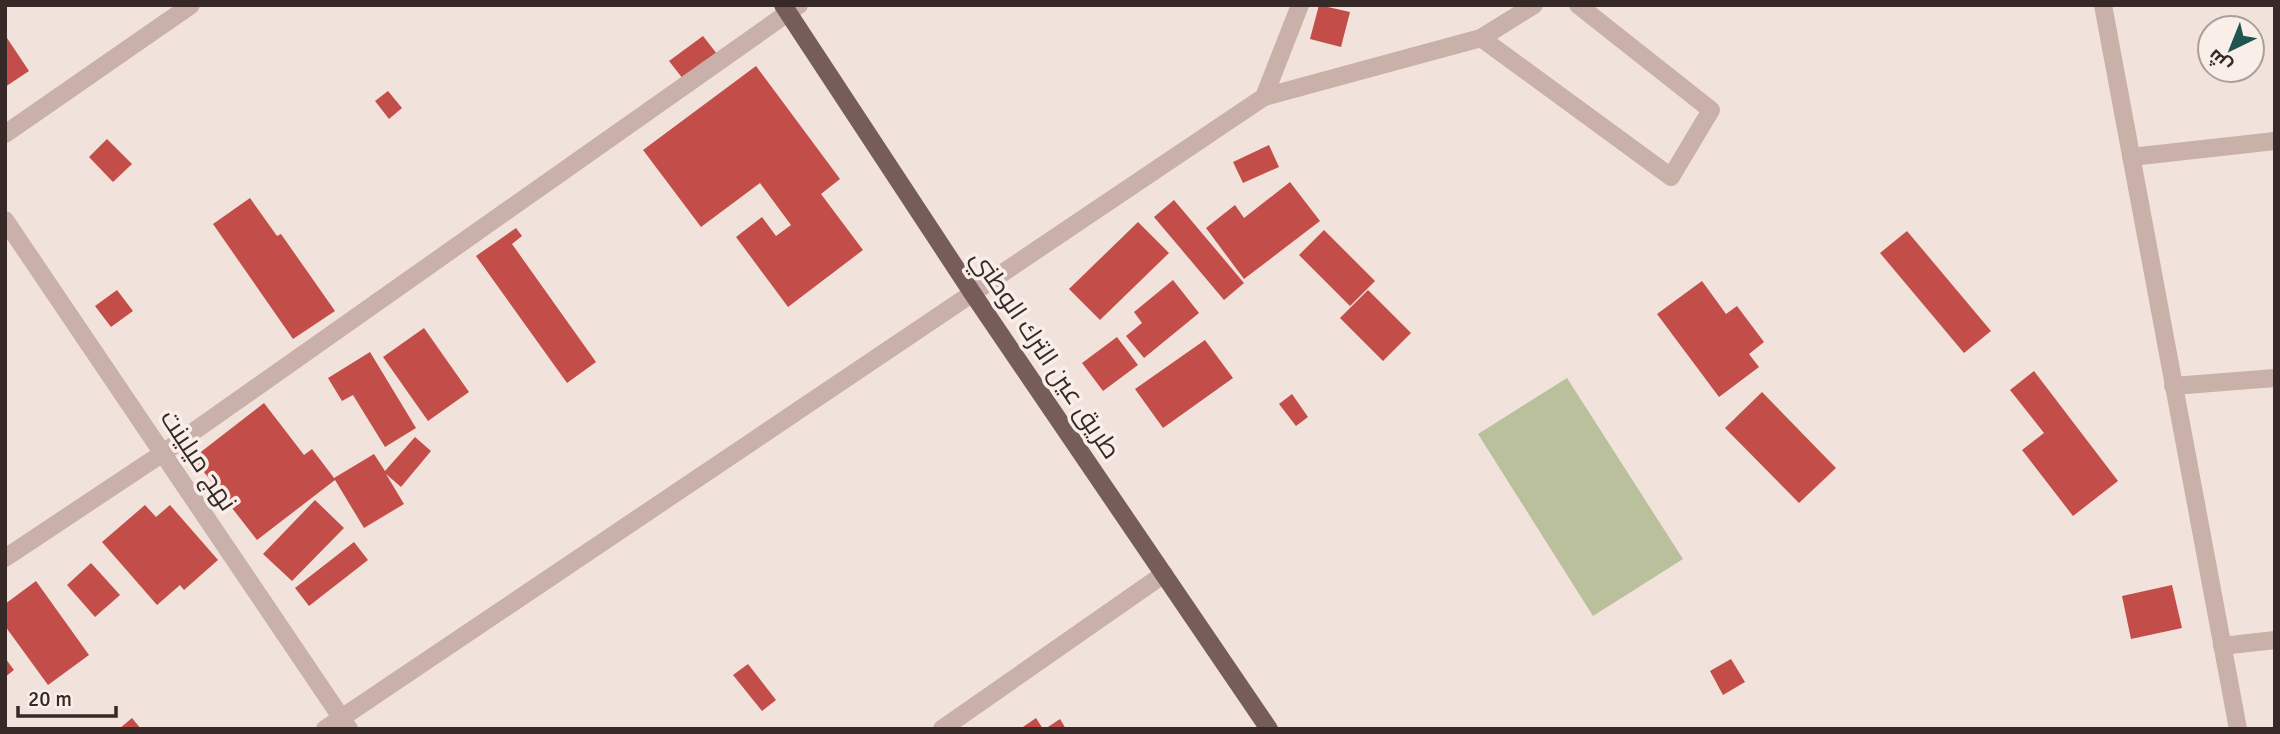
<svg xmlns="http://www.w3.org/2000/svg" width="2280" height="734" font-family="Signika,Cairo,sans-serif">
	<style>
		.park { fill: #bbc09c }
		.building { fill: #c34d48 }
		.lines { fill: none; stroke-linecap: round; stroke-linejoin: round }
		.minor { stroke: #c9b0a8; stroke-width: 18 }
		.major { stroke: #775d59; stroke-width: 18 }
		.labels { text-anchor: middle; stroke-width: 7; stroke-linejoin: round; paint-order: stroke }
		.street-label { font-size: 26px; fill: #362928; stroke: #f9eee8 }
	</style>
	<rect width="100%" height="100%" fill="#f1e3dc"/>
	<polygon class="park" points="1567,378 1683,559 1593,616 1478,434"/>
	<g class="building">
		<polygon points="1319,5 1350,12 1341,47 1310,39"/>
		<polygon points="5,35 29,71 5,87"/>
		<polygon points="703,36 721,59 687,84 669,61"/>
		<polygon points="756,66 840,179 821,194 863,250 788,307 736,237 762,217 776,236 791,225 760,183 701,227 643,150"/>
		<polygon points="388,91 402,108 389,119 375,101"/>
		<polygon points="107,139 132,164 113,182 89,157"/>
		<polygon points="1269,145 1279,167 1243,183 1233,162"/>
		<polygon points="1290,182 1320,221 1244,279 1206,228 1235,205 1244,218"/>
		<polygon points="250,198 277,236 281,234 335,311 293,339 213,224"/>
		<polygon points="1174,200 1244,283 1224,300 1154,217"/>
		<polygon points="1138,222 1169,253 1100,320 1069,289"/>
		<polygon points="516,228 522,236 512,244 596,362 567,383 476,256"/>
		<polygon points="1324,230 1375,281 1350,306 1299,255"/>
		<polygon points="1907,231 1991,331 1964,353 1880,253"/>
		<polygon points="1173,280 1199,313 1144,358 1126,336 1142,323 1134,312"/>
		<polygon points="1702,281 1726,314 1737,306 1764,342 1749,354 1759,367 1719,397 1657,314"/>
		<polygon points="117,290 133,311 111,327 95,306"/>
		<polygon points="1368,290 1411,333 1383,361 1340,318"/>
		<polygon points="424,328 469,392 428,421 383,357"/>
		<polygon points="1117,337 1138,365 1103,391 1082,363"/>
		<polygon points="1205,340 1233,378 1163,428 1135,389"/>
		<polygon points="370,352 416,428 385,447 353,395 342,401 328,378"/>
		<polygon points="2034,371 2118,481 2073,516 2022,450 2044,433 2010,390"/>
		<polygon points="1762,392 1836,468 1799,503 1725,428"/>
		<polygon points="1292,394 1308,417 1296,426 1279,404"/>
		<polygon points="264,403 304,455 312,449 334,478 374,454 385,471 415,437 431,451 401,487 386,474 404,504 364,528 335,480 257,540 193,458"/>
		<polygon points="315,500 344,528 292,581 263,554"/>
		<polygon points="145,505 156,517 170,505 218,560 184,590 180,585 157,605 102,542"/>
		<polygon points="354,542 368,560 309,606 295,588"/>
		<polygon points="91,563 120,595 95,617 67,585"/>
		<polygon points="36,581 89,655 48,685 5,626 5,604"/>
		<polygon points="2172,585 2182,628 2131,639 2122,596"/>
		<polygon points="5,658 14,670 5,677"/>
		<polygon points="1731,659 1745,682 1723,695 1710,671"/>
		<polygon points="748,664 776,700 762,711 733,675"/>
		<polygon points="132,718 141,729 119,729"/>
		<polygon points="1036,718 1043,729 1020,729"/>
		<polygon points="1060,719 1066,729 1045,729"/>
	</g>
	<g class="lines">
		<g class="minor">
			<polyline points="2103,5 2238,729"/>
			<polyline points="1481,38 1671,177 1711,110 1578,5"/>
			<polyline points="1264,97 1300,5"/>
			<polyline points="5,134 191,5"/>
			<polyline points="2131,157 2275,141"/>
			<polyline points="5,220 349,729"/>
			<polyline points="2173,386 2275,378"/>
			<polyline points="5,558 163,453 799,5"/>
			<polyline points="2222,646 2275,640"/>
			<polyline points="325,729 1264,97 1481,38 1534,5"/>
			<polyline points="942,729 1164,574"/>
		</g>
		<polyline class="major" points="783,5 973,294 1269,729"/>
	</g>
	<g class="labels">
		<g class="street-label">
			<text transform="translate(1046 354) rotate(56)" y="9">طريق عين الترك الوطني</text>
			<text transform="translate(199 460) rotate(56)" y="9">نهج ميلينت</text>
		</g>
	</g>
	<rect width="2280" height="734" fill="none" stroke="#362928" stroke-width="14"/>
	<g transform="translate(2231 49) rotate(223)"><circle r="33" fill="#f9eee8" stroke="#ab9f9b" stroke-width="2"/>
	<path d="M0-5L12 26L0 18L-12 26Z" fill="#1e564f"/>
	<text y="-10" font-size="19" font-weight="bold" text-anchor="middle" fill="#362928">ش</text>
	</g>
	<path d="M18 706v10h98v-10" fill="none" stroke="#362928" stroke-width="3.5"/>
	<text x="28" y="706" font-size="21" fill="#362928" stroke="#f9eee8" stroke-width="5" paint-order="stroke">20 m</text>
</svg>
